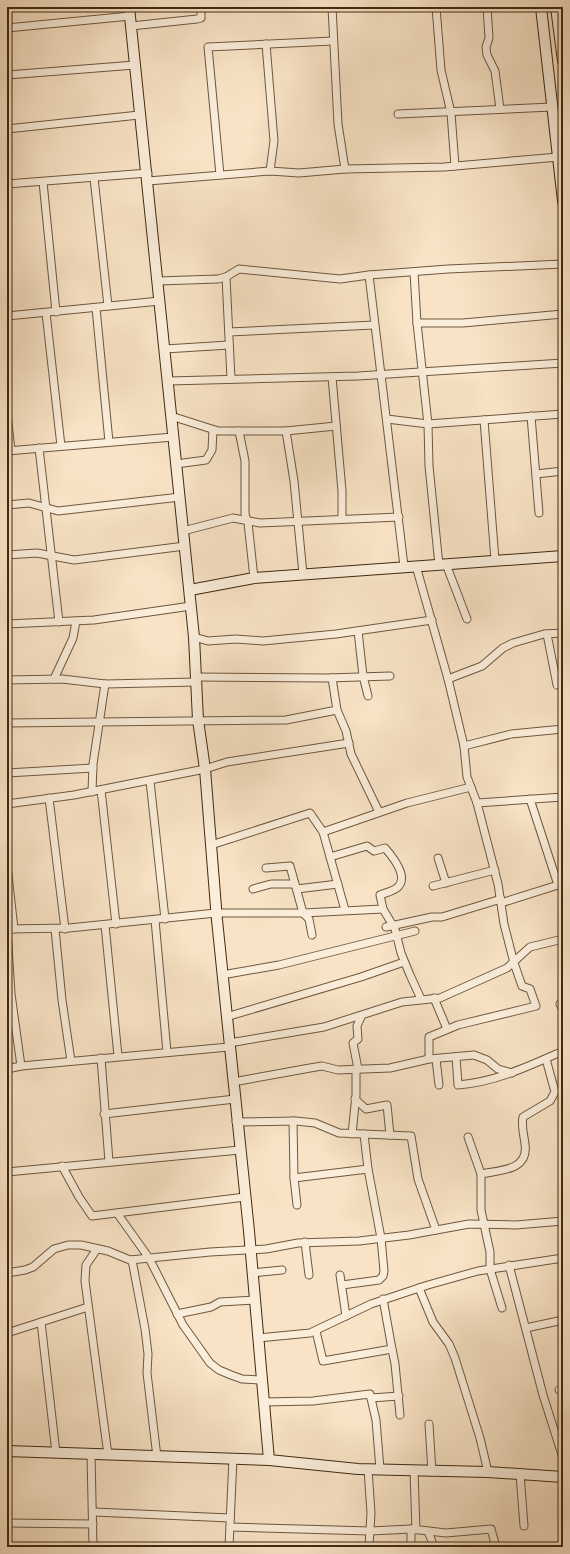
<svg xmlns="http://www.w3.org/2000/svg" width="570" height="1554" font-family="'EB Garamond',serif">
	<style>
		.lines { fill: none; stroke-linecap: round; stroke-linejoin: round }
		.street-casing { stroke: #6f573d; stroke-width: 9 }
		.secondary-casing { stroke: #41280f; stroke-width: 12 }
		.street { stroke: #faedda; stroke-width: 7 }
		.secondary { stroke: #faedda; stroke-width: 10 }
	</style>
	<rect width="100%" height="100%" fill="#f8e3c6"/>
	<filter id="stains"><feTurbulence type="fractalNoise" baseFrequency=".005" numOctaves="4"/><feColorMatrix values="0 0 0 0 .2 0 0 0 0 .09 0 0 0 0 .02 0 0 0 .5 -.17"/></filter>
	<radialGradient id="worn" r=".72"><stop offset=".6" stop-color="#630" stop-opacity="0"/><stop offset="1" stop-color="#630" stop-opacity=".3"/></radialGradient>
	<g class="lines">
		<defs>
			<g id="street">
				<polyline points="332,7 338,124 345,169"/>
				<polyline points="436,7 441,70 451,113 455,166"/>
				<polyline points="487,7 489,38 486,47 487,55 495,71 500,109"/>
				<polyline points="131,26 197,19 201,18 201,7"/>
				<polyline points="7,28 130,16"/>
				<polyline points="266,44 274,141 270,171"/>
				<polyline points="7,75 135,65"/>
				<polyline points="398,114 552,107"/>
				<polyline points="7,129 139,115"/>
				<polyline points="220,175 208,47 333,41"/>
				<polyline points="94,178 108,306"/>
				<polyline points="148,181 270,171 299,173 345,169 444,167 558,157"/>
				<polyline points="43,182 56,312"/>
				<polyline points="7,184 148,173"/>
				<polyline points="414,272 417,323 428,424 429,466 439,565"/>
				<polyline points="369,275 404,566"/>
				<polyline points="226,277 231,379"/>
				<polyline points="158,281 218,279 226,277 239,269 340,279 369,275 448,269 563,264"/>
				<polyline points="96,308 109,442"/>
				<polyline points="46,313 61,446"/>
				<polyline points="7,316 160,301"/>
				<polyline points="417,323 463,323 563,314"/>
				<polyline points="229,332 374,325"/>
				<polyline points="165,349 229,345"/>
				<polyline points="332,377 342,491 342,519"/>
				<polyline points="168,381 358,376 563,363"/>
				<polyline points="7,414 11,451"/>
				<polyline points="171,416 218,431 286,431 336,426"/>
				<polyline points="531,416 539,513"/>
				<polyline points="387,419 428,424 563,414"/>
				<polyline points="484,420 495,560"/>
				<polyline points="239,431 245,461 245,514 248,523 254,578"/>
				<polyline points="286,431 294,481 303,574"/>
				<polyline points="39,448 59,622"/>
				<polyline points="7,451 173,437"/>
				<polyline points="176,464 206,460 212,450 213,430"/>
				<polyline points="536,474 563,471"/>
				<polyline points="7,505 29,503 58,511 180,497"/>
				<polyline points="183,531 233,518 260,523 399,517"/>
				<polyline points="7,555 37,553 74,560 185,546"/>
				<polyline points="446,564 467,619"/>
				<polyline points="416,566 448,679 464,746 467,777 477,803 498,884 504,924 514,963 522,986 530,989 536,1006 458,1025 429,1037 429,1059"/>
				<polyline points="7,624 94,620 191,606"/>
				<polyline points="358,631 363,676 368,696"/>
				<polyline points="547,634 557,685"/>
				<polyline points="194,637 208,641 236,639 263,641 336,634 432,620"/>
				<polyline points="197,677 328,678 390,676"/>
				<polyline points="332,678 337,710 346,731 351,754 379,812"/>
				<polyline points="54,679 73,638 76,621"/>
				<polyline points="448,679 482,666 503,648 513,643 544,634 563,633"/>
				<polyline points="7,680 62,679 105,684 197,682"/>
				<polyline points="7,723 286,720 337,710"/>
				<polyline points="464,746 511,734 563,729"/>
				<polyline points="7,773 93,768"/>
				<polyline points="150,781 165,919"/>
				<polyline points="101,790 116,924"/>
				<polyline points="92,792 93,764 105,684"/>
				<polyline points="49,798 65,929"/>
				<polyline points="477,803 563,797"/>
				<polyline points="7,804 74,795 205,769 227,762 349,743"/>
				<polyline points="211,845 310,813 323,832"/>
				<path d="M330,857L367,846L374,851L385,848C392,856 409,876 398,887C394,891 385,893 380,895L383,909L395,929L401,953L410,975L421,999"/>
				<polyline points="438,858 446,883"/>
				<polyline points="7,866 14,929"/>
				<polyline points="266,868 290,866 303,913 309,919 312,935"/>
				<polyline points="433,886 495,870"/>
				<polyline points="253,889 271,884 295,884"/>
				<polyline points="297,889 338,884"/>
				<polyline points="501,903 558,885 530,799"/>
				<polyline points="345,910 323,832 407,803 471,787"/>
				<polyline points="155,920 167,1052"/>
				<polyline points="105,925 118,1056"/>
				<polyline points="386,927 432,917 442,917 501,899"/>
				<polyline points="7,929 69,928 216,913 303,913 383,909"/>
				<polyline points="7,929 11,994 21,1066"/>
				<polyline points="55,929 62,1000 71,1061"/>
				<polyline points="222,975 279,965 415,931"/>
				<polyline points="434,998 447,1029"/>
				<polyline points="560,1004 563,1010"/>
				<polyline points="226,1017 361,977 404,962"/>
				<polyline points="229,1043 324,1027 402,1002 440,998 507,968 530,947 563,939"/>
				<path d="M456,1057L458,1085C496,1082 529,1066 563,1051"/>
				<polyline points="101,1058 109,1162"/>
				<polyline points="436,1059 439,1085"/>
				<polyline points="7,1069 21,1066 229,1047"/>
				<polyline points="358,1069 353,1043 358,1039 357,1026 361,1017"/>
				<polyline points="233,1082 310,1068 322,1066 338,1070 390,1068 429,1059 474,1055 487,1060 498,1069 512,1073"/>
				<polyline points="355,1099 366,1109 387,1105 390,1135"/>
				<polyline points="104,1114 235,1099"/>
				<polyline points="293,1121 294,1178 368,1169 364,1134"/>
				<polyline points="236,1122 296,1121 315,1123 339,1133 411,1136 418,1179 436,1230"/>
				<polyline points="352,1134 356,1095 356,1069"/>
				<polyline points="468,1137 481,1174"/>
				<polyline points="62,1166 79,1197 92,1216 245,1197"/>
				<polyline points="7,1172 240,1150"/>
				<polyline points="294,1178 297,1205"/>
				<polyline points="117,1213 149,1258 183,1325 210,1363 219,1370 231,1375 242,1379 261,1380"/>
				<polyline points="305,1242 309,1275"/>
				<polyline points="97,1249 86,1265 85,1281 108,1455"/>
				<polyline points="132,1260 145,1329 148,1354 147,1373 157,1457"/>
				<polyline points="509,1265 543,1395 563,1458"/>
				<polyline points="7,1273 25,1270 33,1267 54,1249 68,1245 81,1245 108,1251 130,1260 210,1252 266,1249 298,1243 359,1241 409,1235 469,1224 516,1225 563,1221"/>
				<polyline points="252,1273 282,1270"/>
				<polyline points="340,1275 346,1316"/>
				<polyline points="342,1285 379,1280 383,1276 384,1271 381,1238 368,1169"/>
				<polyline points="419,1288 433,1322 449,1344 455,1358 480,1438 488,1472"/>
				<path d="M502,1308L490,1269V1252L481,1210V1174C500,1170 529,1171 525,1144C524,1135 521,1126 523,1117L550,1101L555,1092L546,1059"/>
				<polyline points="177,1314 211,1307 220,1302 255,1300"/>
				<polyline points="41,1322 56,1453"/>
				<polyline points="526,1328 563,1320"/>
				<polyline points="316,1331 323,1361 392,1349 383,1299"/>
				<polyline points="7,1333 88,1307"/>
				<polyline points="258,1338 310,1333 371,1304 428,1285 478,1271 563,1258"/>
				<polyline points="392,1349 395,1364 400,1415"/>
				<polyline points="559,1390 563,1389"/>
				<polyline points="371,1398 399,1396"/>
				<polyline points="263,1402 313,1401 370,1394 376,1420 380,1469"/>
				<polyline points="429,1424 432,1472"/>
				<polyline points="91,1455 93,1547"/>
				<polyline points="368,1469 371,1513 369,1547"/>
				<polyline points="414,1470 416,1530"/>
				<polyline points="520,1474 524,1526"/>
				<polyline points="94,1512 230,1518"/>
				<polyline points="7,1523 93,1524"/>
				<polyline points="230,1527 370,1531 411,1529 446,1533 491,1529 496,1547"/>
				<polyline points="411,1529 411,1547"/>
				<polyline points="428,1531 434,1547"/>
				<polyline points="229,1547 233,1458"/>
			</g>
			<g id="secondary">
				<polyline points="129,7 194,637 198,720 205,769 217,920 249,1231 269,1460"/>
				<polyline points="541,7 563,201"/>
				<polyline points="556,7 563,61"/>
				<polyline points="190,590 254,578 563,556"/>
				<polyline points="7,1451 269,1460 358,1469 488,1472 563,1477"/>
			</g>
		</defs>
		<use href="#street" class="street-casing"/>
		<use href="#secondary" class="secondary-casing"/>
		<use href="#street" class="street"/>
		<use href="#secondary" class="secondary"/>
	</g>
	<rect width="570" height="1554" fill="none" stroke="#f8e3c6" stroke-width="24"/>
	<rect x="8" y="8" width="554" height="1538" fill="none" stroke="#41280f" stroke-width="2"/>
	<rect x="12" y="12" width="546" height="1530" fill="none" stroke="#41280f"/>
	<rect width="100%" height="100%" filter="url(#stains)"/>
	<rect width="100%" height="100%" fill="url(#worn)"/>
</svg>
